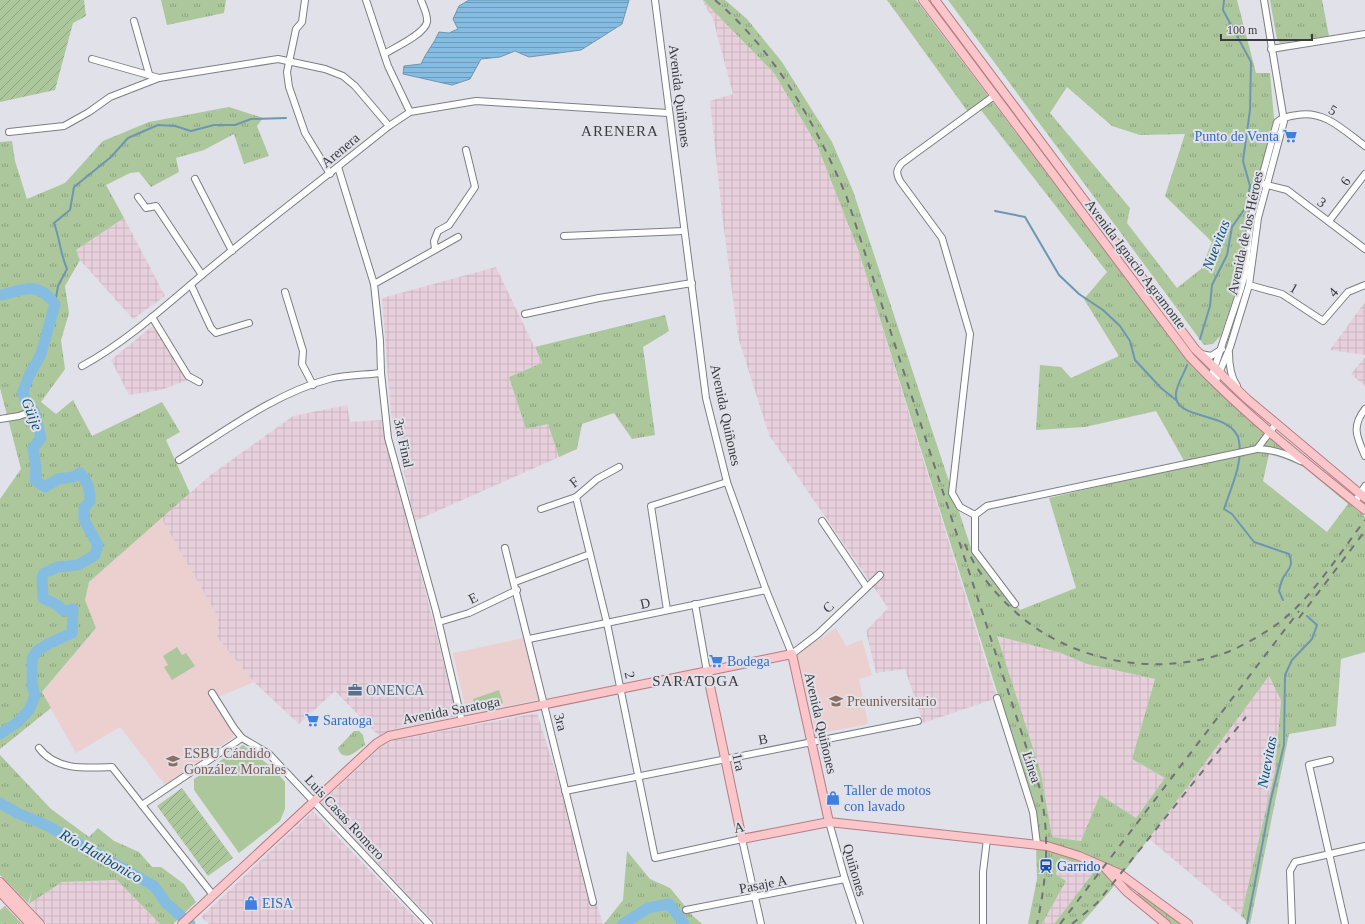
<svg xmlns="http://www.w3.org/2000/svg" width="1365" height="924" font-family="'Times New Roman',serif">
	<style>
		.industrial { fill: url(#industrial-grid) }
		.education { fill: #ebd0cf }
		.grass { fill: url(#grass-tufts); fill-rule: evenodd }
		.park { fill: #acc79c }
		.garden { fill: url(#garden-furrows) }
		.water { fill: url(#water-rules); stroke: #6f96b1 }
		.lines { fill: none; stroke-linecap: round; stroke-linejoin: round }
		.stream { stroke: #6f96b1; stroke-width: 2 }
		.river { stroke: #85bde2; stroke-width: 11 }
		.minor-casing { stroke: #7d7e85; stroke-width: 8 }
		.major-casing { stroke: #b57d83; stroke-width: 10 }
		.minor { stroke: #fff; stroke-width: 6 }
		.major { stroke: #fac6ca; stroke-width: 8 }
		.rail { stroke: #727378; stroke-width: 2; stroke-dasharray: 7 7; stroke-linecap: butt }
		.labels { text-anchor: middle; stroke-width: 4; stroke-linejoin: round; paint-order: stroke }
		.street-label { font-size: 14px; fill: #3b3b3f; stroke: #e0e1e9 }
		.shop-label { font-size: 14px; fill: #366cbe; stroke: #e0e1e9; text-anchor: start }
		.service-label { font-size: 14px; fill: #4e5e75; stroke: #e0e1e9; text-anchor: start }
		.education-label { font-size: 14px; fill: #785e54; stroke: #e0e1e9; text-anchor: start }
		.transit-label { font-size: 14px; fill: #164399; stroke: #e0e1e9; text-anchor: start }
		.neighbourhood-label { font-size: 15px; letter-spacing: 1px; fill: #3b3b3f; stroke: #e0e1e9 }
		.water-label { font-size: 15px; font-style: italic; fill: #0a5074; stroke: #e0e1e9 }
	</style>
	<defs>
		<pattern id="industrial-grid" width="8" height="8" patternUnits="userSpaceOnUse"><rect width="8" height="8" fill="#e7d0dc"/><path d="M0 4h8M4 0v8" fill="none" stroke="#c7b4be"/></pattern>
		<pattern id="grass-tufts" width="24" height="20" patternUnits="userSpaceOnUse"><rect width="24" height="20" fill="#acc79c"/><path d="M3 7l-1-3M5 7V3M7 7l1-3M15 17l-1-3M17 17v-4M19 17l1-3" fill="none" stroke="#8da381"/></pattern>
		<pattern id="garden-furrows" width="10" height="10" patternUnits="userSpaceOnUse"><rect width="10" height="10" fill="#acc79c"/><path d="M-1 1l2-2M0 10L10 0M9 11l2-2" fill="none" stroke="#8da381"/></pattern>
		<pattern id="water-rules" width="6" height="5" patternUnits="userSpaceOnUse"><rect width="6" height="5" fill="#85bde2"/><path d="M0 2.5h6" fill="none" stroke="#6e9bb9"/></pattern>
	</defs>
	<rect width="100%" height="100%" fill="#e0e1e9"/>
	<g class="industrial">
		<polygon points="702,0 712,8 774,73 817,145 859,252 997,698 923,723 905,669 876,673 866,631 888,608 769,435 738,337 722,214 710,101 733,94 713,19"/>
		<polygon points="124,218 165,296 133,319 80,260 76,250"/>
		<polygon points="496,267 542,363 509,377 526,429 548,424 559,457 415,521 391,415 382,298"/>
		<polygon points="1365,302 1365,355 1330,350"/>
		<polygon points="155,324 188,380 161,390 129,395 111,360"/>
		<polygon points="1365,357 1365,386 1351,374"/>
		<polygon points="347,405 350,422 382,420 457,716 394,729 379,736 335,691 299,724 254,682 217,637 218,617 161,518 212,474 293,416"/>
		<polygon points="996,636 1058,652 1087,664 1155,679 1132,759 1165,778 1136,818 1081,841 1052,837 1041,773"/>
		<polygon points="1269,676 1281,699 1275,771 1241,916 1148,838"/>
		<polygon points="537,713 603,924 436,924 321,803 381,747 391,741"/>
		<polygon points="313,811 421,924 209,924 201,917"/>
		<polygon points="1059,858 1079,864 1093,873 1054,924 1042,924 1066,881 1056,874"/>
		<polygon points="117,880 160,924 47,924 29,904 62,882"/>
	</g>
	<g class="education">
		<polygon points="161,518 218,617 217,637 254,682 216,698 234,728 233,737 166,786 120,727 76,753 42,693 96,628 85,600 89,582"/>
		<polygon points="836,628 846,646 862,640 872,675 859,679 868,724 816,734 797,654"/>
		<polygon points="524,638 540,699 467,715 453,653"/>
	</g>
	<g class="grass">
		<polygon points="161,0 226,0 224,13 167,25"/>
		<path d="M703,0H725L747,19L782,62L832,142L853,191L971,548L1020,610L1076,588L1049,498L1187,466L1156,411L1085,427L1036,430L1040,365L1061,367L1071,378L1119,356L1084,299L1107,272L977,105L968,112L887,0H916L1193,368L1365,517V652L1341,659L1336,726L1289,734L1250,924L1241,916L1275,771L1281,700L1269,676L1110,891L1081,924H1054L1093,873L1079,864L1060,858L1056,874L1066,881L1042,924H1028L1037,879L1035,813L859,252L817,145L774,73ZM1269,454L1285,459L1304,467L1348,504L1327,532L1263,481ZM997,636L1058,652L1087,664L1155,679L1132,759L1165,778L1136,818L1100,795L1081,841L1052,837L1041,773Z"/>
		<path d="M948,0H1237L1256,73H1270L1274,119L1250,212L1241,277L1221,335L1213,344L1204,345ZM1067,87L1112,126L1140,135L1185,134L1165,196L1212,242L1201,269L1177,288L1127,223L1130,208L1050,113Z"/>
		<polygon points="1270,0 1322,0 1329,36 1280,43 1277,39"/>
		<polygon points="229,107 263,118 257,126 269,156 244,164 234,134 204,150 176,158 179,172 151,187 139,172 130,173 106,185 124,218 76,250 80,260 65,286 69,313 61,340 65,369 41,402 56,414 73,400 92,436 162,402 180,432 166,440 190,493 89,582 85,600 96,628 42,692 51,708 0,749 0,499 21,469 0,388 0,142 12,141 15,161 27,199 65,183 103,141 149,122"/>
		<polygon points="665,315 669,331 643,347 655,435 632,439 614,413 582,424 577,449 559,457 548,424 526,429 509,377 542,363 535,347"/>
		<path d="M354,731H359L363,735L365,745C357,751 343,764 338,748Z"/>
		<polygon points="0,755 51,809 89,837 98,828 114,841 139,852 152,867 161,867 184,884 196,902 173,924 160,924 117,880 62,882 29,904 32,891 28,903 0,875"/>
		<polygon points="627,851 650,879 670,888 693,916 702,924 604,924 623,900"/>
		<polygon points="1138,891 1182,924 1171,924 1136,897"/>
		<polygon points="5,906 22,924 0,924 0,910"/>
	</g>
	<g class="park">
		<polygon points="177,647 182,655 186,653 195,666 172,680 164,667 168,665 163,656"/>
		<polygon points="499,690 503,703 477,712 473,699"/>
		<polygon points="243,745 274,769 285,782 285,809 280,821 239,853 194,790 194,779"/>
	</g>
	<g class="garden">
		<polygon points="0,0 84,0 86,16 73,23 55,90 0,102"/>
		<polygon points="182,788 233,858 208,876 157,806"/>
	</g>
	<path class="water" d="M469,0H629L622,24L581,50L529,57L515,51L500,57L481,59L470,79L452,85L403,74L404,66L421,64C426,52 434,44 439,32L449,33L458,29L453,19L459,6Z"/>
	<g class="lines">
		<g class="stream">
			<polyline points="995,211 1025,217 1059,275 1079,294 1103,310 1120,326 1130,341 1135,360 1161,388 1176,400"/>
			<path d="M55,304L58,286L67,269C60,253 60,239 54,223L70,210L74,187L111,157L128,138L158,125L175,126L191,131L214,125H235L251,119L286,118"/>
			<polyline points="1200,339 1210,306 1212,285 1227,255 1232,227 1246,207 1250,186 1243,161 1250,110 1251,62 1223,10 1224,0"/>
			<path d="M1187,365C1184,374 1177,384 1176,393C1172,422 1234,410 1239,441C1243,464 1231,487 1224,509L1232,514L1254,542L1289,554C1294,566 1289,568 1283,578C1281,582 1280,587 1279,591L1283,600"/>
			<polyline points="0,807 3,804"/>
			<polyline points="1247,924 1271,799 1284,745 1285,675 1292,660 1312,639 1317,625 1307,616"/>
		</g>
		<g class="river">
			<path d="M0,295C25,290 37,280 55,304L41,354L29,376L23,391L26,404L34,411L41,438L33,448L36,468L35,480L45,487L58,479L73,477L80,473C88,482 90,489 90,501L84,508V520L98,545L95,555L78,565L58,567L44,573L42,578L43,598L57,605L64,611L73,609L72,633L48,644L37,651L32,659V685L35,696L29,710L18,722L0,734"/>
			<polyline points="0,803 17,813 46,825 154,886 166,903 190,924"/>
			<polyline points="623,924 648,908 669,904 684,924"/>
		</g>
		<defs>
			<g id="minor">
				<polyline points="305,0 302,22 296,29 287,72 289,87 305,133 330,174"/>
				<polyline points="366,0 388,66 410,112"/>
				<polyline points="655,0 706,398 727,482 766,590 792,654 818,634 880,575"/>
				<polyline points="134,21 149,74"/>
				<polyline points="1271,49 1365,34"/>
				<path d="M384,54C394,48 425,34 427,22C428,15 423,6 421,0"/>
				<polyline points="92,59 159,78"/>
				<path d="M994,96L902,163C896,170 896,173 900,181L942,238L970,334L952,493L960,507L975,515L987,506L1257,449L1276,424"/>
				<polyline points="9,132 64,126 89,112 110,97 159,78 278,59 325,69 343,76 355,86 389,126"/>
				<polyline points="338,167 374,284 380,341 381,373 388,438 436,611 462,722"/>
				<polyline points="195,179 232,251"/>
				<polyline points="1263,184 1287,190 1365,249"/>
				<polyline points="138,197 146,208 156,206 202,275"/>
				<polyline points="1329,221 1365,174"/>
				<polyline points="564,236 684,231"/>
				<polyline points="435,249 434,241 438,231 449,225 475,187 466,150"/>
				<polyline points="374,284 458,237"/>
				<polyline points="191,285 211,328 216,333 249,323"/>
				<polyline points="1249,285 1282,294 1323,321 1348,292 1365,285"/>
				<polyline points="285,292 303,351 302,364 313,385"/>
				<polyline points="525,314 599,298 692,283"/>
				<polyline points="152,317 188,376 199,382"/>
				<path d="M1229,353C1229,364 1231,377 1237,386"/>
				<polyline points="1201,354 1211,356 1222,349"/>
				<path d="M82,366C126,342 164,307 202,275C263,224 327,176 389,126L410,112L476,101L668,113"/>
				<path d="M1211,378L1241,288L1245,274L1251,218L1277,122C1283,117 1289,116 1297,115C1325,110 1343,130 1365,146"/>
				<polyline points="1215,383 1230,347 1249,285 1258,218 1284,121 1264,0"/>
				<path d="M1365,409C1351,427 1357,437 1365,456"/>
				<polyline points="0,419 19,416 30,412"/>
				<path d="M1257,449C1272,449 1287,454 1301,461"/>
				<path d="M179,460C225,431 276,393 329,379C345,375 364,375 381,373"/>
				<polyline points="576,497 607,623 655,858 742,839 761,924"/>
				<polyline points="1355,502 1365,486"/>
				<polyline points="541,509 576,497 597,479 619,467"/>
				<polyline points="975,515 975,551 1015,604"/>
				<polyline points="822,521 866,586"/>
				<polyline points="505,548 593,902"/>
				<polyline points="515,582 590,554"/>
				<polyline points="695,604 707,672"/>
				<polyline points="667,610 651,506 727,482"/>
				<polyline points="439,622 469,613 517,590"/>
				<polyline points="529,639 766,590"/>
				<polyline points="212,693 234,728 242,738 269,754 429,924"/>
				<polyline points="997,698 1033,812 1037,844"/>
				<path d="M39,748C56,771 87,768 112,767L213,895"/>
				<polyline points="1330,760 1309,765 1345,924"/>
				<polyline points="565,791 918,721"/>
				<polyline points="142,805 242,738"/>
				<polyline points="829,822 845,879 860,924"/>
				<polyline points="686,910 845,879"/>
				<polyline points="983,924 983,872 987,839"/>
				<polyline points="1292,924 1290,871 1295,862 1365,846"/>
			</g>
			<g id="major">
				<path d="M923,0L1190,357C1243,413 1305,462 1365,510"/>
				<polyline points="935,0 1195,349 1247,399 1365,498"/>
				<polyline points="707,672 742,839 829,822 1047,846 1079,856 1120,874 1188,924"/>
				<polyline points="1106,869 1127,892 1166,924"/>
				<polyline points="0,882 40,924"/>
				<polyline points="0,892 30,924"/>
				<polyline points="182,924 350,768 377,743 389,736 792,654 829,822"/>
			</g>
		</defs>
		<use href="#minor" class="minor-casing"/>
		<use href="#major" class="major-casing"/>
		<use href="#minor" class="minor"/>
		<use href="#major" class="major"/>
		<g class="rail">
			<path d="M715,0C775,51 815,123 846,195L1040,789C1050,836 1047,877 1037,924"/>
			<path d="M965,544C973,565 988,585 1004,601C1059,659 1149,679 1225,653C1241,647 1256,638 1270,629C1306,607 1339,554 1365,520"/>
			<polyline points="1299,618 1365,531"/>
			<polyline points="1060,924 1299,611"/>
			<polyline points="1072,924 1097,903 1246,717"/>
		</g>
	</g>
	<defs>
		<symbol id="supermarket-bare" viewBox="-9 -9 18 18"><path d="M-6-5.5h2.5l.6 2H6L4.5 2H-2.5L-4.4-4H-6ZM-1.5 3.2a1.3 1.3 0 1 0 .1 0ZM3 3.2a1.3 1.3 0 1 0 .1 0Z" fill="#3f7fe0" stroke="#e0e1e9" stroke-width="2.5" paint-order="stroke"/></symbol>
		<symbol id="office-bare" viewBox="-9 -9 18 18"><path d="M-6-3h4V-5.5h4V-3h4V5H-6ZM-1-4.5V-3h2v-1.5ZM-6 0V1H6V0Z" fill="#5c6f8a" stroke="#e0e1e9" stroke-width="2.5" paint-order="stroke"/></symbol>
		<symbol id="school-bare" viewBox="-9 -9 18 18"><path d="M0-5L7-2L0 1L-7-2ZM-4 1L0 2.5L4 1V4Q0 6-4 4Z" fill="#8d6e63" stroke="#e0e1e9" stroke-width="2.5" paint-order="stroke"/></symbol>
		<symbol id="shop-bare" viewBox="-9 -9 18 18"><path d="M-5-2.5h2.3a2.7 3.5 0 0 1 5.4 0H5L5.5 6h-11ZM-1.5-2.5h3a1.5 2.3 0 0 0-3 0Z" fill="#3f7fe0" stroke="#e0e1e9" stroke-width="2.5" paint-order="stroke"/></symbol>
		<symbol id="station-bare" viewBox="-9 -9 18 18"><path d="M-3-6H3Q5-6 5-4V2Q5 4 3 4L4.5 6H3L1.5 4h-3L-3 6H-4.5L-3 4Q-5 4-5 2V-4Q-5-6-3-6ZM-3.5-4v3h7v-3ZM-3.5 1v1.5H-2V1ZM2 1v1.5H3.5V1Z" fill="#1a4fb4" stroke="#e0e1e9" stroke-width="2.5" paint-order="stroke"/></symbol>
	</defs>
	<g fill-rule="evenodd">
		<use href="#supermarket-bare" x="1280" y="126" width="20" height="20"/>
		<use href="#supermarket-bare" x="706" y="651" width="20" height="20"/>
		<use href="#office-bare" x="345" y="680" width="20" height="20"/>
		<use href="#school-bare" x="826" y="691" width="20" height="20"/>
		<use href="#supermarket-bare" x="302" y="710" width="20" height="20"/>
		<use href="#school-bare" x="163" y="751" width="20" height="20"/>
		<use href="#shop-bare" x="823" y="788" width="20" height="20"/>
		<use href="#station-bare" x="1036" y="856" width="20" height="20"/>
		<use href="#shop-bare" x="241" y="893" width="20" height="20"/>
	</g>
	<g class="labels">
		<g class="street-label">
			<text transform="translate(680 96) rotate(83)" y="5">Avenida Quiñones</text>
			<text transform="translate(1333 110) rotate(30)" y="5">5</text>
			<text transform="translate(340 150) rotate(-40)" y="5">Arenera</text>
			<text transform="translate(1345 181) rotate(-53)" y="5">6</text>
			<text transform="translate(1322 202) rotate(36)" y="5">3</text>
			<text transform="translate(1245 233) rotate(-78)" y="5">Avenida de los Héroes</text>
			<text transform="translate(1136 264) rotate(53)" y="5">Avenida Ignacio Agramonte</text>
			<text transform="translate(1294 288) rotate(30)" y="5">1</text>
			<text transform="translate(1333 292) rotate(-49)" y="5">4</text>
			<text transform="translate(726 415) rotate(78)" y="5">Avenida Quiñones</text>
			<text transform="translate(404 443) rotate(78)" y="5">3ra Final</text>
			<text transform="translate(574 482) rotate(-38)" y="5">F</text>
			<text transform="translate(473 598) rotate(-26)" y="5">E</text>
			<text transform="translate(645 603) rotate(-13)" y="5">D</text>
			<text transform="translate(828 607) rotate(-45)" y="5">C</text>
			<text transform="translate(630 675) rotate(78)" y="5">2</text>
			<text transform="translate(451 710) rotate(-11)" y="5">Avenida Saratoga</text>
			<text transform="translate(561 722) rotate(76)" y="5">3ra</text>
			<text transform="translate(821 723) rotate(77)" y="5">Avenida Quiñones</text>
			<text transform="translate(763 739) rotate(-11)" y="5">B</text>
			<text transform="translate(739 762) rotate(78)" y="5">1ra</text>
			<text transform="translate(1032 767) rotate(72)" y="5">Línea</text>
			<text transform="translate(345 817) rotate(47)" y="5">Luis Casas Romero</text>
			<text transform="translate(739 827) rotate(-12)" y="5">A</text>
			<text transform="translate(855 870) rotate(74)" y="5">Quiñones</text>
			<text transform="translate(763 884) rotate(-11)" y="5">Pasaje A</text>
		</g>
		<g class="shop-label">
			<text x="1279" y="141" text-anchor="end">Punto de Venta</text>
			<text x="727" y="666">Bodega</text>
			<text x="323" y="725">Saratoga</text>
			<text x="844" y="795">Taller de motos<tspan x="844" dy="16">con lavado</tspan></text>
			<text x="262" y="908">EISA</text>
		</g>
		<g class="service-label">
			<text x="366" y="695">ONENCA</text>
		</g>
		<g class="education-label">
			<text x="847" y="706">Preuniversitario</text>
			<text x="184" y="758">ESBU Cándido<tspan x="184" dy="16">González Morales</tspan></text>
		</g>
		<g class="transit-label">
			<text x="1057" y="871">Garrido</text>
		</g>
		<g class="neighbourhood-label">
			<text x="620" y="136">ARENERA</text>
			<text x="696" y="686">SARATOGA</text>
		</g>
		<g class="water-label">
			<text transform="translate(1216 245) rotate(-69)" y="5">Nuevitas</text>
			<text transform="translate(32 414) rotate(69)" y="5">Güije</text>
			<text transform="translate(1267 762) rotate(-79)" y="5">Nuevitas</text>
			<text transform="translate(101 856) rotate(30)" y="5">Río Hatibonico</text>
		</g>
	</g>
	<path d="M1221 34v6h91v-6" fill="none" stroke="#3b3b3f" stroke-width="2"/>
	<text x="1227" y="34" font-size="12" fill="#3b3b3f" stroke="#e0e1e9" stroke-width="3" paint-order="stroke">100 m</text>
</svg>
